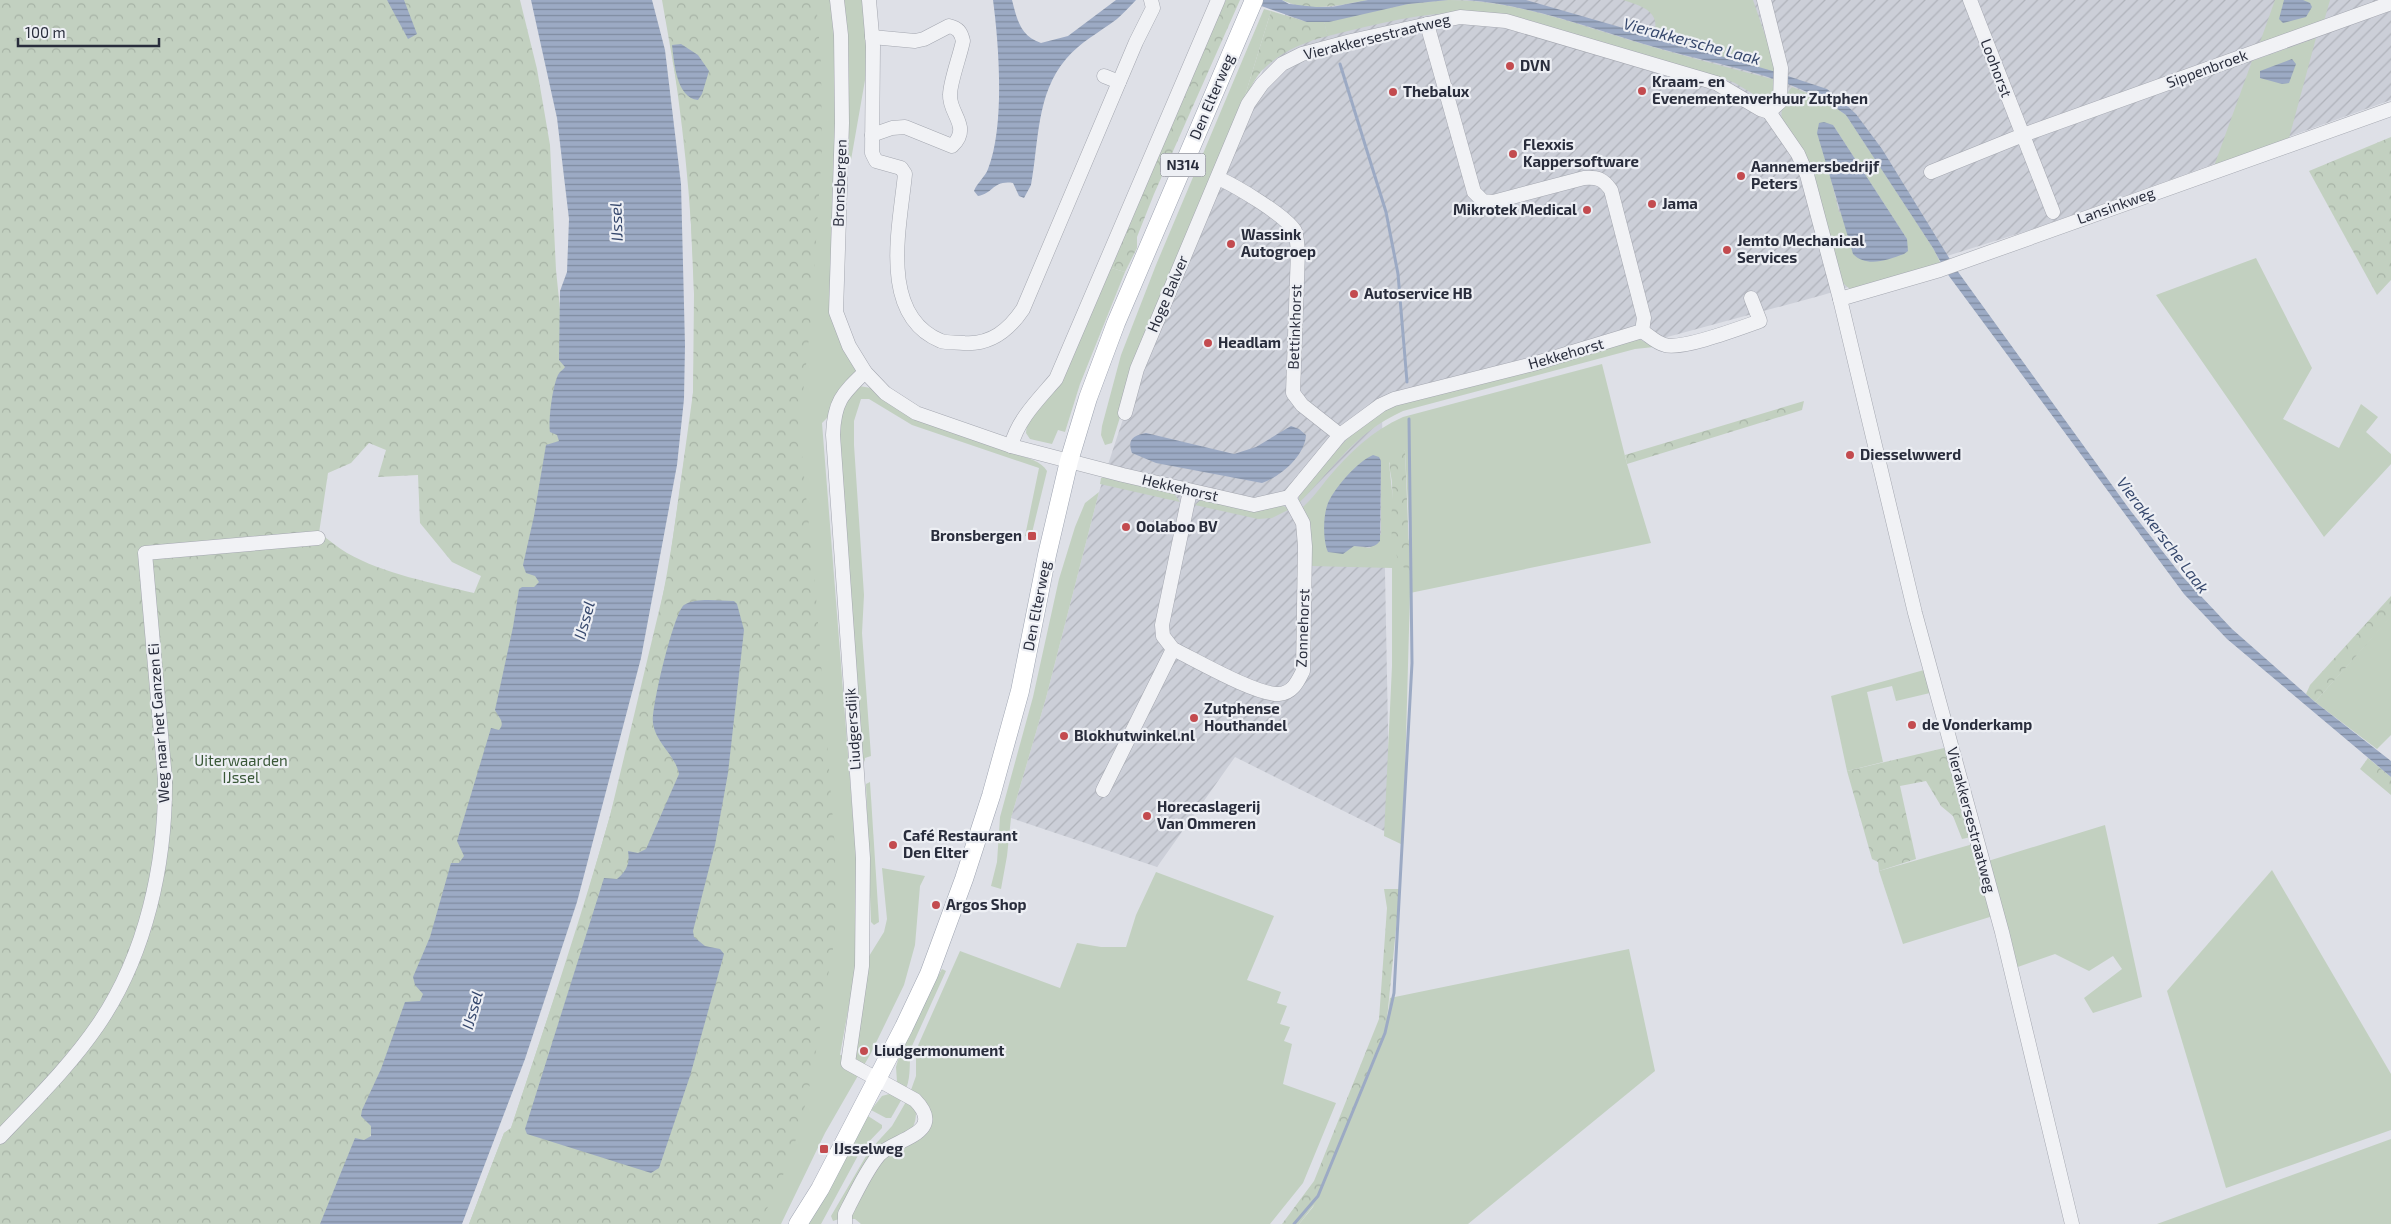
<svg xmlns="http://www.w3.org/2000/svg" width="2391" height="1224" font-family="'Exo 2',sans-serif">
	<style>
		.industrial { fill: url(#industrial-furrows) }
		.grass { fill: #c2d0c0; fill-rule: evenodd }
		.forest { fill: url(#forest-crowns); fill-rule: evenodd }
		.water { fill: url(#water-rules) }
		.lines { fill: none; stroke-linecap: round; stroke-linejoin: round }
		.stream { stroke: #9caac4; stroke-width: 3 }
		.minor-casing { stroke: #a4a7b0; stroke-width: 15 }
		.major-casing { stroke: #9ea4b1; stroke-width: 19 }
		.minor { stroke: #f1f2f5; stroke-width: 14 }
		.major { stroke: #fff; stroke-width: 18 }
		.poi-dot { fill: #c34b4f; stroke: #edeff4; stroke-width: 2 }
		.labels { text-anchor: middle; stroke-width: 4.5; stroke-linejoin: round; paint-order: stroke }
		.shield { fill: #edeff4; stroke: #646773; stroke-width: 1 }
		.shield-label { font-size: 14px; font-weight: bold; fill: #292d3c }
		.street-label { font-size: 15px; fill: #292d3c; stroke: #edeff4 }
		.poi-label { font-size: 15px; font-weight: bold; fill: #292d3c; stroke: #edeff4; text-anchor: start }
		.park-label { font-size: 15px; fill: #395737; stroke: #edeff4 }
		.water-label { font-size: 16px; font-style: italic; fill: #36486d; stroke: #edeff4 }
	</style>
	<defs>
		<pattern id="industrial-furrows" width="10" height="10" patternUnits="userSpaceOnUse" patternTransform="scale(1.25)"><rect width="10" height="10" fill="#cccfd8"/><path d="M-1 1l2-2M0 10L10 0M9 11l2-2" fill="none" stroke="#afb2ba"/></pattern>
		<pattern id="forest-crowns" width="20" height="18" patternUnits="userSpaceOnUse" patternTransform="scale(1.25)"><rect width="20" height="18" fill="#c2d0c0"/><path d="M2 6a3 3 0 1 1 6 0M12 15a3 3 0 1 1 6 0" fill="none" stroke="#a7b3a6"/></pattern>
		<pattern id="water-rules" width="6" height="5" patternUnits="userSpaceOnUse" patternTransform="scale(1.25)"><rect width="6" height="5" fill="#9caac4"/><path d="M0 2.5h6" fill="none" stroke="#7f8ba0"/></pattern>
	</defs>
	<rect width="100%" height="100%" fill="#dee0e7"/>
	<polygon class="industrial" points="1291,0 2391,0 2391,100 2036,228 1823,295 1382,414 1390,834 1235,757 1157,867 1011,818 1046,698 1099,492 1122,422"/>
	<g class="grass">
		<path d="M663,0H832L836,35L838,124L831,286L856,370V375L832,404L828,417L822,423L856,856V966L840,1055L852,1057L866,961L884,932L887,919L882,868L925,876L920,886L915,945L904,985L871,1053L825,1133L781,1224H469L504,1133L511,1128C580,921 650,713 679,496C683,462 691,427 693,392C699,260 686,130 663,0Z"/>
		<polygon points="842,0 863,0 868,63 851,160 848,156 848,89"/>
		<path d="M1448,0C1511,0 1570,22 1629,40C1678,55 1727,67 1776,80L1773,96L1768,103L1735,83L1720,77L1515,16C1451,5 1391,20 1328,36L1324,22L1408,4Z"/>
		<path d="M1623,0H1753L1778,73L1654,37C1661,11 1644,7 1623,0Z"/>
		<polygon points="2275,0 2330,0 2324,21 2259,45"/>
		<polygon points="1264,9 1271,11 1243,102 1132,365 1118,412 1121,414 1112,443 1105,445 1101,435 1102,426 1121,355 1156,265"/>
		<polygon points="2316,38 2288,142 2213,169 2252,61"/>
		<path d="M1792,87L1824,100L1846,115L1933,248L1945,272L1850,289L1839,280L1782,121C1780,109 1784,95 1792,87ZM1833,125L1907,239L1839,212L1831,179Z"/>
		<polygon points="2256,258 2312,368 2283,419 2339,448 2361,404 2378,417 2366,432 2391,454 2391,464 2324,537 2156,295"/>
		<polygon points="1108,267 1125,272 1080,384 1065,432 1058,430 1052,444 1030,439 1026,433 1027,423"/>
		<path d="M1639,339L1654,347L1635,349L1403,411C1353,434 1336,466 1299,503V491L1362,423L1393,405Z"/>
		<path d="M1602,364L1627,464L1651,543L1410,593L1403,845L1384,836L1392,666V568L1310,566L1307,516L1303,507C1312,499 1320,488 1328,478C1350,452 1372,431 1403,417ZM1405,450V451L1410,544L1393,500L1389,463ZM1381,461V534L1370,548L1354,546L1327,506L1345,478Z"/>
		<path d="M859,386L871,388C917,409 963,432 1010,452C1022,457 1040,459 1047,471L1031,537L1025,536L1039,468L912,425L869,399H861L854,421V445L864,595L862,633L871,756L865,758V762L861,754C856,644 846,535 838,425L841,409Z"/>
		<polygon points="1104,477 1173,492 1180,502 1100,484 1101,478"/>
		<polygon points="1099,492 1046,698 1011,818 1007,856 1001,889 991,886 997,862 1000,817 1033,697 1059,579 1075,527 1085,503"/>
		<polygon points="1203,498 1283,506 1290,509 1272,518 1258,519 1195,505"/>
		<polygon points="2391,616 2391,735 2377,749 2315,702"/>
		<polygon points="1924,670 1930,693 1896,701 1892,686 1867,692 1883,762 1847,771 1831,696"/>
		<polygon points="870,782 879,922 874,925 871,922 866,784"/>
		<polygon points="2105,825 2142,997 2093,1013 2084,998 2122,969 2113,956 2089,971 2055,954 2015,968 1988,861"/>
		<polygon points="1973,844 1993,916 1903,944 1879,871"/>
		<polygon points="2272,870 2391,1074 2391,1130 2226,1188 2167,991"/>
		<polygon points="1156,872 1274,916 1247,980 1281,992 1277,1003 1287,1006 1280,1024 1290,1027 1284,1041 1292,1044 1283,1084 1336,1103 1303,1183 1270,1224 861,1224 855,1219 849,1219 880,1161 923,1135 911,1090 916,1076 916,1050 960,951 1060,988 1077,943 1101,947 1126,947 1136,915"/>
		<polygon points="1629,949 1655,1071 1468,1224 1299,1224 1313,1207 1380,1048 1386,1029 1390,998"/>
		<path d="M942,969L946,971L912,1046C908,1061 912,1074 906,1089L897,1082L896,1067L898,1060L925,1000Z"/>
		<polygon points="889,1094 903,1097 891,1118 886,1118 871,1110 882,1096"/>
		<path d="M907,1100L916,1110C917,1143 892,1132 876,1150C864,1165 849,1201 839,1219L833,1221L831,1216L869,1151L892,1126Z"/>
		<polygon points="868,1116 882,1125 882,1128 861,1150 821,1224 807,1224"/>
		<polygon points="2391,1139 2391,1224 2157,1224"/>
	</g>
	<g class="forest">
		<path d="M0,0H520L537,69L550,145L556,270L566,368L561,437L541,582L504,728L425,996L336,1224H0ZM369,443L386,450L378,477L418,475L420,523L452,562L481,576L474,593C433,583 384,574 347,553C337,547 328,539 319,533L328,473L351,463Z"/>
		<path d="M662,0H816L821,63L822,149L811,318L801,413V445L816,596L835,848L836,920L834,943C815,1040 812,1138 758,1224H469L504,1133L511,1128L577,930L610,816L668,573L693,393L694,294L689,179L680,103Z"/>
		<polygon points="1226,0 1240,0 1154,194 1137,237 1137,248 1125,272 1108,267 1213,23"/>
		<path d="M1282,0H1368C1340,5 1309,13 1282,0Z"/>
		<path d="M1271,11L1307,22H1324L1328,36C1303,42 1276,54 1259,74C1253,82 1248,93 1243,102Z"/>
		<polygon points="2391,137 2391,280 2377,295 2309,171"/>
		<polygon points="1804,401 1802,410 1627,464 1625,455"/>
		<path d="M1405,450L1410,574C1383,550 1394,516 1392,484C1392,477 1388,467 1390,461C1393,454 1399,453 1405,450Z"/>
		<polygon points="2391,596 2391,617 2315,702 2306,694 2310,685"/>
		<polygon points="1944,748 1971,837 1962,839 1953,816 1941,806 1926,781 1900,786 1916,859 1879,871 1878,862 1872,859 1847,771"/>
		<polygon points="2368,758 2391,777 2391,795 2360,769"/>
		<polygon points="1384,889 1400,889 1386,1029 1317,1201 1299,1224 1282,1224 1314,1181 1379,1019 1387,908"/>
	</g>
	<g class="water">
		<polygon points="387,0 404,0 417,34 408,39"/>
		<path d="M531,0H652L665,50L681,184L685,345L684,399L677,465L641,658L577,902L525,1059L462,1224H320L355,1138L364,1140L371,1136V1126L361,1116L362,1110L381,1069L405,1002L420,1001L423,994L415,985L413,977L430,937L451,863H459L464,856L457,841L491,728L499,730C506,722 498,717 495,710L513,627L519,589L522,587H534L539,582L535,576L526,573L523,565L534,516L546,445L559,441L557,435L550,432C548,422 553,379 560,372C562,370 564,369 565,367L559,360L560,291L567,272L569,219L557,118Z"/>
		<path d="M993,0H1012C1017,19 1020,36 1041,43L1068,36L1116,0H1136C1130,6 1124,13 1117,19C1100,32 1080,42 1066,59C1036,94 1039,142 1031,185L1024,198L1019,196L1013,183C993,180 993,194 978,196L974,191C977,183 985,177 988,169C1005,126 999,45 993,0Z"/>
		<polygon points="1244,0 1282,0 1289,4 1316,7 1332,7 1368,0 1448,0 1408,4 1329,22 1307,22"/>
		<path d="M1467,0H1526L1776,72L1827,89L1843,102L1856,114L1882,149L1956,269L2130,510L2182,576L2232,629L2315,702L2391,761V777L2227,639L2184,594L1946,272L1933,248L1846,115C1793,75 1720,66 1658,48C1595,30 1532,5 1467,0Z"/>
		<polygon points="2284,0 2303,0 2310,3 2312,7 2306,17 2283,23 2279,19"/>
		<path d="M681,44L698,55L709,71L702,94L698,100C676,98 674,61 672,45Z"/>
		<polygon points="2292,59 2296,64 2289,83 2282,84 2260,78 2260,71"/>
		<path d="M1824,122L1833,125L1907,239L1908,251L1904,254C1887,260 1867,268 1853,254L1817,133L1819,123Z"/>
		<path d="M1291,426L1299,429L1306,435C1305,456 1280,477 1262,483L1156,463L1132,453C1127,439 1133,436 1146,433L1234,454L1256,447Z"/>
		<path d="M1373,455L1379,457L1381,461L1380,541C1373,550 1364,546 1354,546L1343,554L1328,552C1323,541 1323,518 1327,506C1332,490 1358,461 1373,455Z"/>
		<path d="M734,601L737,604L744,630L728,773L715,845L693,931L694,937L705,946L720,949L724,954L690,1076L659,1168L651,1173L527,1134L525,1129L604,878L617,879C627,871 630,863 628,851L638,853L646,849L679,774C675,754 656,744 653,723C651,708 674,612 684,605C696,597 720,601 734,601Z"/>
	</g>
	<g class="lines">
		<g class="stream">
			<polyline points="1340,64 1386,212 1398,274 1407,382"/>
			<polyline points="1294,1224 1318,1196 1385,1033 1394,993 1412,663 1409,419"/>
		</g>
		<defs>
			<g id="minor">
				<path d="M837,0L841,35L842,123L836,312L849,346L865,372L885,393L916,413L1011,446L1123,475L1254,505L1289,497L1340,435L1381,405L1394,399L1533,364L1642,331L1644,318L1611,190C1603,179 1598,177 1584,178L1493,202L1483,201L1474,192L1427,24"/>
				<path d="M869,0L873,46L872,153L876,161L901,168L905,174C900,226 878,315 941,341C947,343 957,342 964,343C991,345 1009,330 1023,309L1136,42L1153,8L1151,0"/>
				<polyline points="1764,0 1781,68 1780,102 1769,112"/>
				<polyline points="1970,0 2053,212"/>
				<path d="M872,37L915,41L924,39L949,26C958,28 961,32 963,41C960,56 950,82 950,95C949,114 972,127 952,146L905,127L892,128L872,135"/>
				<polyline points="1104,76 1119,82"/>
				<polyline points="1769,112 1798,154 1807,175 1840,299 1915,613 2002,932 2072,1224"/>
				<polyline points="1931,172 2023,135 2391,3"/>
				<path d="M1218,178C1236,186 1285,215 1295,231C1297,236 1297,245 1298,251L1293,393L1302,405L1340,435"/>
				<polyline points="1840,299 1940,270 2391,109"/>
				<path d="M1642,331C1650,336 1656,343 1665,345C1683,350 1740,328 1760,321L1751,298"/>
				<polyline points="1125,413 1137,369 1248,104 1262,84 1282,64 1302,54 1351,41 1460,17 1506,21 1716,83 1760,109 1769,112"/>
				<path d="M1011,446C1018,419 1038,400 1056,379L1218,0"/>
				<path d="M1190,491L1162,625L1163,636L1173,649C1196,660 1256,695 1279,694C1293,693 1298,681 1303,671L1305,546L1303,523L1289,497"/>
				<polyline points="1103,790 1173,649"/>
				<path d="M0,1137C34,1101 70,1066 98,1025C146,955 166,863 165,779L145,553L318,538"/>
				<path d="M845,1224V1214L849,1206C858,1189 867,1169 879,1155C893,1139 948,1134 915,1100L848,1063L862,966L863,858L833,435C834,402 842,394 865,372"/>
			</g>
			<polyline id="major" points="798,1224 820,1189 904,1027 929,974 964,879 991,796 1020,691 1047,555 1069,461 1088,398 1116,323 1254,0"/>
		</defs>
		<use href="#minor" class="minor-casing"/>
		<use href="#major" class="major-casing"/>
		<use href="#minor" class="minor"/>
		<use href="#major" class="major"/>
	</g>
	<g class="poi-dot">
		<circle cx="1510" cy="66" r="5"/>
		<circle cx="1642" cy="91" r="5"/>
		<circle cx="1393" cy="92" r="5"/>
		<circle cx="1513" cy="154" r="5"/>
		<circle cx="1741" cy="176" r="5"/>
		<circle cx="1652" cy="204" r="5"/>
		<circle cx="1587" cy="210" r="5"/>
		<circle cx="1231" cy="244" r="5"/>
		<circle cx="1727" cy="250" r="5"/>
		<circle cx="1354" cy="294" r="5"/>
		<circle cx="1208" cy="343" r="5"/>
		<circle cx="1850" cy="455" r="5"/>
		<circle cx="1126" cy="527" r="5"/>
		<rect x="1027" y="531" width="10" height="10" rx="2.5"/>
		<circle cx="1194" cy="718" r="5"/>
		<circle cx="1912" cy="725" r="5"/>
		<circle cx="1064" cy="736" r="5"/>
		<circle cx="1147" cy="816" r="5"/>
		<circle cx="893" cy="845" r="5"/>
		<circle cx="936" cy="905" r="5"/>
		<circle cx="864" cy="1051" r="5"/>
		<rect x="819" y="1144" width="10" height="10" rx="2.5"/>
	</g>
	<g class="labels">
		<rect class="shield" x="1160.5" y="153.5" width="45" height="23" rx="4"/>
		<g class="shield-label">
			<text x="1183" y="170">N314</text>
		</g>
		<g class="street-label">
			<text transform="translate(1377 37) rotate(-14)" y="5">Vierakkersestraatweg</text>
			<text transform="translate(1996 68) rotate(69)" y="5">Loohorst</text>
			<text transform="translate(2207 69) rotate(-20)" y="5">Sippenbroek</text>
			<text transform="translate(1212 97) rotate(-67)" y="5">Den Elterweg</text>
			<text transform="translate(840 183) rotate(-88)" y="5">Bronsbergen</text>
			<text transform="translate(2116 206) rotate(-20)" y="5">Lansinkweg</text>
			<text transform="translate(1168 294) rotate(-67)" y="5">Hoge Balver</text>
			<text transform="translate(1295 327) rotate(-88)" y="5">Bettinkhorst</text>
			<text transform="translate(1566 354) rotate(-16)" y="5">Hekkehorst</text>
			<text transform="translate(1180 488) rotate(13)" y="5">Hekkehorst</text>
			<text transform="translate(1037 606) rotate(-79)" y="5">Den Elterweg</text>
			<text transform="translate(1303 628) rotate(-88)" y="5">Zonnehorst</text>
			<text transform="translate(159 723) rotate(-94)" y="5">Weg naar het Ganzen Ei</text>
			<text transform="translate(853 729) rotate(-94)" y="5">Liudgersdijk</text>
			<text transform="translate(1971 820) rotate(75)" y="5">Vierakkersestraatweg</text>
		</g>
		<g class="poi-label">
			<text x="1520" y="71">DVN</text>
			<text x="1652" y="87">Kraam- en<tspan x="1652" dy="17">Evenementenverhuur Zutphen</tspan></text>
			<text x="1403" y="97">Thebalux</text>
			<text x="1523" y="150">Flexxis<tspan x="1523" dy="17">Kappersoftware</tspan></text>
			<text x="1751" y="172">Aannemersbedrijf<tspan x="1751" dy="17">Peters</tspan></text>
			<text x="1662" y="209">Jama</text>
			<text x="1577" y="215" text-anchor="end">Mikrotek Medical</text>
			<text x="1241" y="240">Wassink<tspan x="1241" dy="17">Autogroep</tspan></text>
			<text x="1737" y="246">Jemto Mechanical<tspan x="1737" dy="17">Services</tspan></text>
			<text x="1364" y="299">Autoservice HB</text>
			<text x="1218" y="348">Headlam</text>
			<text x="1860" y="460">Diesselwwerd</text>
			<text x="1136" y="532">Oolaboo BV</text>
			<text x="1022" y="541" text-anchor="end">Bronsbergen</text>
			<text x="1204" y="714">Zutphense<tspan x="1204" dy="17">Houthandel</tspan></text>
			<text x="1922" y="730">de Vonderkamp</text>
			<text x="1074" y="741">Blokhutwinkel.nl</text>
			<text x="1157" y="812">Horecaslagerij<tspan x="1157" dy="17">Van Ommeren</tspan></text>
			<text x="903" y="841">Café Restaurant<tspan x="903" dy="17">Den Elter</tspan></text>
			<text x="946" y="910">Argos Shop</text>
			<text x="874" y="1056">Liudgermonument</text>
			<text x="834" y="1154">IJsselweg</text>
		</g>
		<g class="park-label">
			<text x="241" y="766">Uiterwaarden<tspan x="241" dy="17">IJssel</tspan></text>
		</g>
		<g class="water-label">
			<text transform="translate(1692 41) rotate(15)" y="6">Vierakkersche Laak</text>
			<text transform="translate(616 222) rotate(-92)" y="6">IJssel</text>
			<text transform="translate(2163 535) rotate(53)" y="6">Vierakkersche Laak</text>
			<text transform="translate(584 620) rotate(-74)" y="6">IJssel</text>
			<text transform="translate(472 1010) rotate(-74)" y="6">IJssel</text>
		</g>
	</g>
	<path d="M18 38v8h141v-8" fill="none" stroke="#292d3c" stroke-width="2.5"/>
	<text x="25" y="38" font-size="15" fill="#292d3c" stroke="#edeff4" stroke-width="4" paint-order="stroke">100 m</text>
</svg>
